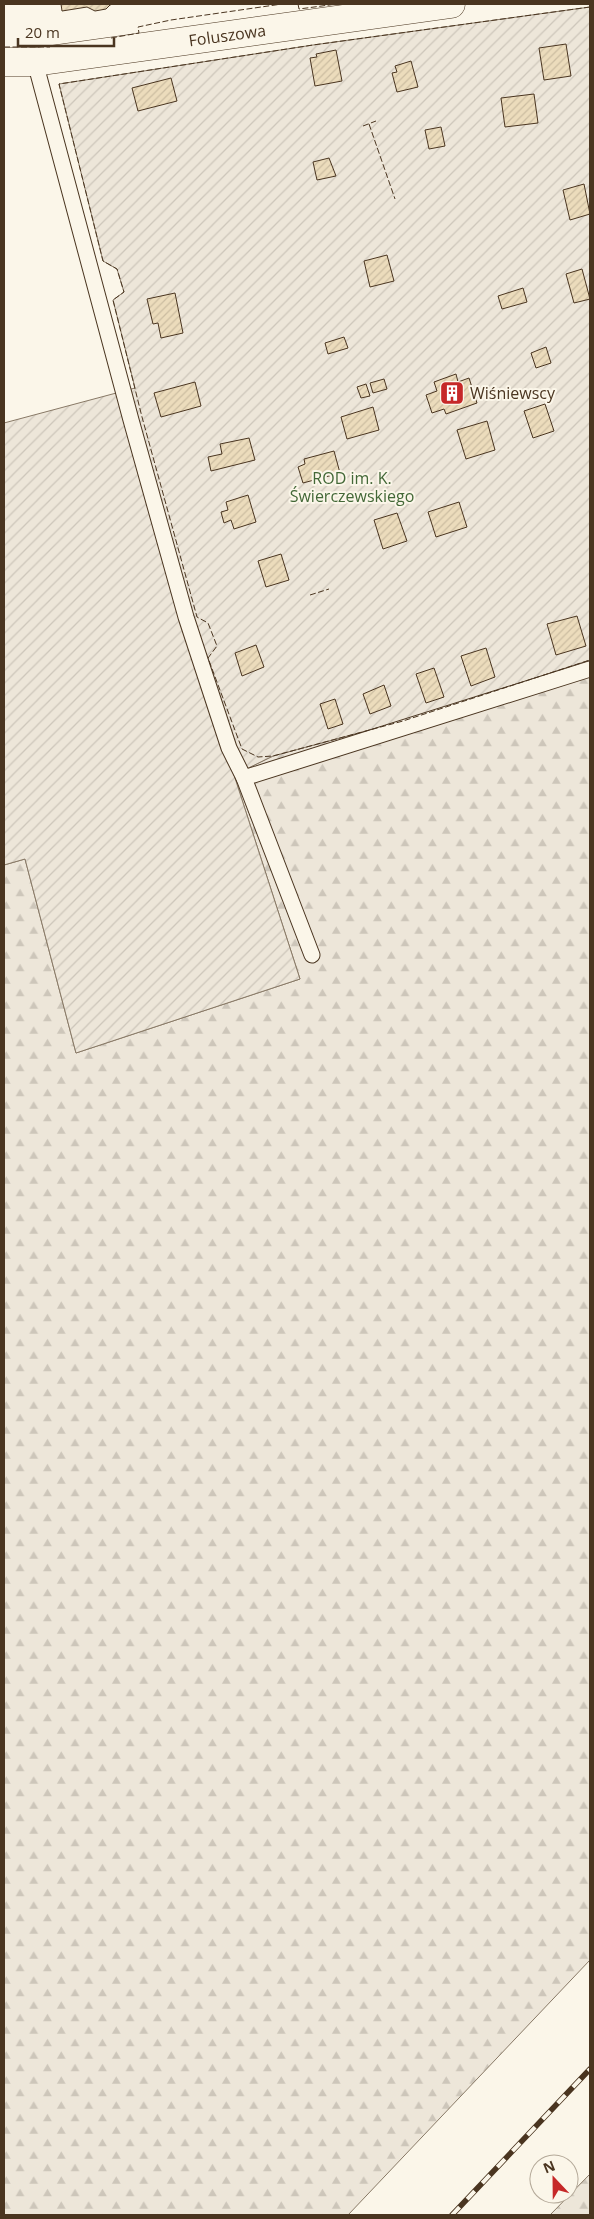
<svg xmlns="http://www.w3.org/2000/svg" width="594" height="2219" font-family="'Open Sans',sans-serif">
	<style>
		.forest { fill: url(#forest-firs); stroke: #887966 }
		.garden { fill: url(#garden-furrows); stroke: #887966 }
		.building { fill: url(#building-hatch); stroke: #4a3520 }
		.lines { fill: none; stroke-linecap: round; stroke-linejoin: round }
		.lane-casing { stroke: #4a3520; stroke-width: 17 }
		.street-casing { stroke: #4a3520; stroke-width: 29 }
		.lane { stroke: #fbf6e9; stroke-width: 15 }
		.street { stroke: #fbf6e9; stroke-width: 28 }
		.rail-casing { stroke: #4a3520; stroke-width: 5.5 }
		.rail { stroke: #fbf6e9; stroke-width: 4; stroke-dasharray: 11; stroke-linecap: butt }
		.fence { stroke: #4a3520; stroke-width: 1; stroke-dasharray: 6 2.5; stroke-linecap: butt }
		.labels { text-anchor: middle; stroke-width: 4; stroke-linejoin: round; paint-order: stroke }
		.street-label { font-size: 16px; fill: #4a3520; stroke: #fbf6e9 }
		.poi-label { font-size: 16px; fill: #4a3520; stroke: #fbf6e9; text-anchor: start }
		.park-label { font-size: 16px; fill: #436837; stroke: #fbf6e9 }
	</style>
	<defs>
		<pattern id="forest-firs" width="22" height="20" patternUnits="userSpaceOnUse" patternTransform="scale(1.25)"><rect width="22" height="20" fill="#ede6d9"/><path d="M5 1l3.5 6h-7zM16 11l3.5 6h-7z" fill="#cdc6ba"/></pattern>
		<pattern id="garden-furrows" width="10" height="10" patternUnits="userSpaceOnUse" patternTransform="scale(1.25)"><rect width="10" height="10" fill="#ede6d9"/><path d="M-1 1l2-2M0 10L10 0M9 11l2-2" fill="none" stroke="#cdc6ba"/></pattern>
		<pattern id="building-hatch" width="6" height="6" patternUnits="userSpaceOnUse" patternTransform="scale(1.25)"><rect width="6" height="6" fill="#ecdcbc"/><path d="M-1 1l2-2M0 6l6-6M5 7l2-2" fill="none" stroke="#ccbda1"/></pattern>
	</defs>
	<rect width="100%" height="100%" fill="#fbf6e9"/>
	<g class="forest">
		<polygon points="590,660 590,1960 348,2215 4,2215 4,865 25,859 76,1053 300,979 234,775 273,756 403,721"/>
		<polygon points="590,2174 590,2215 550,2215"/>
	</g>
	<polygon class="garden" points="590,7 590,660 403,721 273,756 234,775 300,979 76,1053 25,859 4,865 4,423 135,388 113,300 124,292 117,269 103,261 59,84 313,45"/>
	<g class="building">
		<polygon points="61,4 113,4 110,5 106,9 95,11 87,7 62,11"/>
		<polygon points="566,44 571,76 544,80 539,48"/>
		<polygon points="336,50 342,81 315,86 310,58 317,57 316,54"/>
		<polygon points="411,61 418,87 397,92 392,73 397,72 395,66"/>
		<polygon points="171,78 177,101 138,111 132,88"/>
		<polygon points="534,94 538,123 505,127 501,98"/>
		<polygon points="441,127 445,146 429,149 425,130"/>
		<polygon points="329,158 336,176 317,180 313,162"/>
		<polygon points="584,184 590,214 570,220 563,190"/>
		<polygon points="387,255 394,281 370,287 364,261"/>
		<polygon points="582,269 590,299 574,303 566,274"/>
		<polygon points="523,288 527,302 502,309 498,296"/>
		<polygon points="175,293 183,333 161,338 158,323 153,324 147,299"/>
		<polygon points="344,337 348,348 328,354 325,343"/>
		<polygon points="546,347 551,363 536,368 531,353"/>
		<polygon points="456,374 458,382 469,378 477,403 446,414 444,409 432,413 426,395 437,391 434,382"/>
		<polygon points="384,379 387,389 373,393 370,383"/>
		<polygon points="195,382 201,406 161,417 154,393"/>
		<polygon points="366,384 370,396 361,398 357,387"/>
		<polygon points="545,404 554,431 533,438 524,411"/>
		<polygon points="373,407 379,430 347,439 341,417"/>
		<polygon points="487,421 495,450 466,459 457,430"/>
		<polygon points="249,438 255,460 211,471 208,457 222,454 220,444"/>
		<polygon points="334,451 340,473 303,483 298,467 305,464 304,459"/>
		<polygon points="248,495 256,522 234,529 231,520 224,523 221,512 228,510 226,502"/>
		<polygon points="459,502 467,527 436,537 428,512"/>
		<polygon points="397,513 407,541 383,549 374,520"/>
		<polygon points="281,554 289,580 266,587 258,561"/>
		<polygon points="577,616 586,646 556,655 547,624"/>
		<polygon points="256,645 264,667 242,676 235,653"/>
		<polygon points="486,648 495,677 471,686 461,656"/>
		<polygon points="434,668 444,697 426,703 416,674"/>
		<polygon points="384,685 391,706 370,714 363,694"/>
		<polygon points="335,699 343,724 328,729 320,704"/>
	</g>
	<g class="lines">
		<defs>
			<g id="lane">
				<polyline points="35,62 131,420 186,617 229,748 244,778 590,669"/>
				<polyline points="244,778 312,955"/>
			</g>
			<g id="street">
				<path id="s1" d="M4,62H35L451,4"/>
			</g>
		</defs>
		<use href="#lane" class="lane-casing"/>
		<use href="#street" class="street-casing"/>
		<use href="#lane" class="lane"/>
		<use href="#street" class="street"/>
		<defs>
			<polyline id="rail" points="452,2215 590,2069"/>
		</defs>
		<use href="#rail" class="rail-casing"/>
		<use href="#rail" class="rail"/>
		<g class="fence">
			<polyline points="298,4 299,9 337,4"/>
			<polyline points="590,7 313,45 59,84 103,261 117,269 124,292 113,300 142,417 197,617 208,623 217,646 208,658 242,749 258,757 273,756 403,721 590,660"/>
			<polyline points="111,38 139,33 138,27 171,20 282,4"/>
			<polyline points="4,47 50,47"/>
			<polyline points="369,124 395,199"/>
			<polyline points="363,126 376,121"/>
			<polyline points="310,595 329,589"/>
		</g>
	</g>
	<defs>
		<symbol id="building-square" viewBox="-11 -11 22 22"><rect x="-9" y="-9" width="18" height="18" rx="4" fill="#c62828" stroke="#fbf6e9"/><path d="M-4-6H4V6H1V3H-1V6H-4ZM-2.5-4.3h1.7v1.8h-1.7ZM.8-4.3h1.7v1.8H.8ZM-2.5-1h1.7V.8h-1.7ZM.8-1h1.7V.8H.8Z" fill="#fff"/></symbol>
	</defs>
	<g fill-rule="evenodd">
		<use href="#building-square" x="438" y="379" width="28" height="28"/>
	</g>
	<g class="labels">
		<g class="street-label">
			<text dy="6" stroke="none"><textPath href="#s1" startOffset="225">Foluszowa</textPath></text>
		</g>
		<g class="poi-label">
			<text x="470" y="399">Wiśniewscy</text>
		</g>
		<g class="park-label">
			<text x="352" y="484">ROD im. K.<tspan x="352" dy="18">Świerczewskiego</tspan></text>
		</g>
	</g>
	<rect width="594" height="2219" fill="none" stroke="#4a3520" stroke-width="10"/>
	<g transform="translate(554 2179) rotate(338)"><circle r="24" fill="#fbf6e9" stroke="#b4a999"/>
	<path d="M0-4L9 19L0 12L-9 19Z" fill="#c62828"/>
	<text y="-8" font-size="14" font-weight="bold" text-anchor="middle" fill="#4a3520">N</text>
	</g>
	<path d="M18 38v8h96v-8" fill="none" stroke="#4a3520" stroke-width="2.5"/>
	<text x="25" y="38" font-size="15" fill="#4a3520" stroke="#fbf6e9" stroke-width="4" paint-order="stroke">20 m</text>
</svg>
